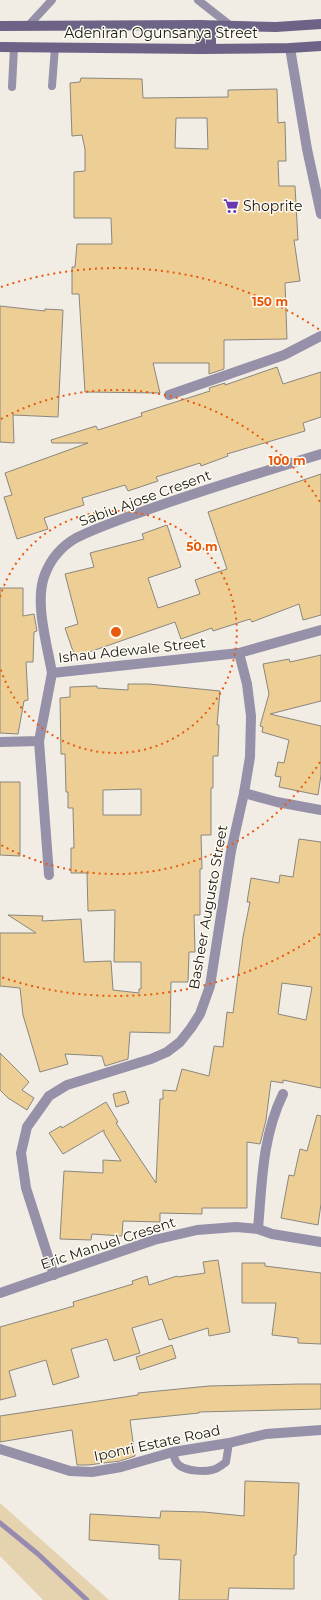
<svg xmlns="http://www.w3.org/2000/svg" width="321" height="1600" font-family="Montserrat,sans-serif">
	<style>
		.green { fill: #e5d2af }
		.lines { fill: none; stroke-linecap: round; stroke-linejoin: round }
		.stream { stroke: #968ab0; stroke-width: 5 }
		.building { fill: #edcf95; stroke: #8a867e; fill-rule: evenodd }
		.service { stroke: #9690a8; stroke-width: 8 }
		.minor { stroke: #9690a8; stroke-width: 10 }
		.secondary { stroke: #6d6386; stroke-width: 10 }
		.ring { fill: none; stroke: #e8590c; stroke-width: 2; stroke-dasharray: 2 4 }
		.labels { text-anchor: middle; stroke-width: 3; stroke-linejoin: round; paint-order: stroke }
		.street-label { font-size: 14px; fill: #181613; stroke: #fefbf3 }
		.poi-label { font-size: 14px; fill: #181613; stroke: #fefbf3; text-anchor: start }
		.centre { fill: #e8590c; stroke: #fefbf3; stroke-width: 2 }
		.ring-label { font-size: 12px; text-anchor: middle; font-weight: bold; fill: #e8590c; stroke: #fefbf3; stroke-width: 3; stroke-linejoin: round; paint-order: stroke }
	</style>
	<rect width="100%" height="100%" fill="#f2ede4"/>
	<polygon class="green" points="0,1503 109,1600 43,1600 0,1556"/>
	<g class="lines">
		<polyline class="stream" points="0,1523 38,1554 87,1600"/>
	</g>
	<g class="building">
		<path d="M81,78L142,79L143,98L228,97V90L277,89L278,123L285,122L286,161H278L279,186H295L298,240H294L300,281L285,283L287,339L224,340V369L209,374V363H153L160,393L85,392L79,294H72V267H75L77,244H112L111,218H74V172L85,171V149L82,135L72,136L70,83L80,82ZM176,118H207L208,149L175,148Z"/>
		<polygon points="0,306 45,311 45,309 63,310 58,417 13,415 14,443 0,442"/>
		<polygon points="277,367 283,384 321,372 321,417 303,423 305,431 227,454 228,456 201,466 200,463 156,477 158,481 128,491 125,485 82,498 84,505 44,518 48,529 17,539 4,497 12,495 5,473 88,443 52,443 51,440 96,426 98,430 142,416 141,413 210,391 209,388 225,383 225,385"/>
		<polygon points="321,474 321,615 303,620 299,604 252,622 250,619 213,631 212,628 181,639 175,622 75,657 65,628 78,624 65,574 94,567 90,553 144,539 142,534 167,525 181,567 148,578 158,608 200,594 195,580 227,569 208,512"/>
		<polygon points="0,588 23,588 23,616 34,614 37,631 34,632 33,662 26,662 28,700 24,701 18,734 0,733"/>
		<polygon points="321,655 321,701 270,714 321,726 321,775 318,795 279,787 281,777 275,776 278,762 284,763 289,740 262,732 263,727 260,726 269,694 263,664 289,659 290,662"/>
		<path d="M128,684H149L220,691L217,725H219L218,756H213V788H211V835H201L202,869H200V915H194L195,952H189L188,982H171L170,1033L130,1032L128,1059L105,1066L102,1056L65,1054L68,1064L40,1072L23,1015L20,988L0,986V933H36L8,915L43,916L42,921L81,919L84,962L111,961L113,990L139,993V989H141V962H114L115,910L88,911L87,873H71V848H74L73,808H68V792H66L65,754H61L60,698L70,697V687L97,686V688L128,690ZM141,789V815H103V790Z"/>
		<polygon points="0,782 20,782 20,856 0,855"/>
		<path d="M299,839L321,842V1088L283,1080V1083L271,1081L266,1120L260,1144L247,1142V1208H202V1214L160,1213V1222L123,1221L122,1236L92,1234L91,1240L60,1239L64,1171L103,1173V1160L121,1161L104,1133V1130L63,1154L49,1133L61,1126L62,1128L106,1102L118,1122L116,1123L156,1183L160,1099H163V1090L176,1091L182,1069L209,1076L214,1046L223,1047L227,1012L233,1013L243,937L250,902H247L251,878L279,883L280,875L293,877ZM282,983L312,987L306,1020L278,1014Z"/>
		<polygon points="0,1053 29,1082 22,1090 34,1098 27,1110 8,1098 0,1090"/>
		<polygon points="125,1091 129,1103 116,1107 113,1094"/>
		<polygon points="317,1115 321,1116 321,1204 318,1225 281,1218 289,1175 294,1176 300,1149 307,1151"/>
		<polygon points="218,1260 230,1332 209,1336 208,1328 169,1340 162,1319 132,1328 140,1353 114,1361 107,1339 71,1349 79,1377 53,1385 46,1360 9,1371 16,1396 0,1400 0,1327 74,1306 73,1302 133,1284 132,1281 147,1276 149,1285 177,1276 178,1277 205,1273 203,1262"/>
		<polygon points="242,1263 265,1263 265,1266 321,1273 321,1344 298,1343 298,1338 272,1335 276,1303 242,1303"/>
		<polygon points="172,1345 176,1358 140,1370 136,1357"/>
		<polygon points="300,1384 321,1384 321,1409 199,1412 199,1413 130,1420 135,1456 120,1461 88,1465 77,1465 72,1430 0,1442 0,1416 138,1395 138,1393 209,1386"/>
		<polygon points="245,1481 299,1483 296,1555 294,1555 294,1589 229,1588 228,1600 179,1600 181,1560 159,1559 159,1545 89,1540 90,1514 160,1518 161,1511 204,1512 244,1516"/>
	</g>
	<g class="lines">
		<g class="service">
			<polyline points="198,0 231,26"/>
			<polyline points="28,26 52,0"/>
			<polyline points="52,86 55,47"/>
			<polyline points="12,87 14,47"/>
			<path d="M173,1452C174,1457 175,1463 180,1466C188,1471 204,1472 212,1470C218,1469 222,1465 226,1462L229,1443"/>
		</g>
		<g class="minor">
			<polyline points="290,48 307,149 321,214"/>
			<polyline points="169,395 284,355 321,336"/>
			<path d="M52,673C47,644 34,601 45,574C51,559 62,546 76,538C98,527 122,519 144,511C203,490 262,472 321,454"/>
			<polyline points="39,741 49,875"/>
			<polyline points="0,742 39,741 52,673 239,653 321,630"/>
			<polyline points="244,793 277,802 321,810"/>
			<path d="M258,1229C262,1183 262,1137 283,1094"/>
			<polyline points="54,1275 26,1188 21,1153 27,1127 49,1096 67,1085 151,1059 167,1052 180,1042 191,1028 200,1014 210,986 231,851 244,793 250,757 251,716 247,684 239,653"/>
			<polyline points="0,1293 154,1240 197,1230 236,1227 258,1229 272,1234 321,1242"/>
			<polyline points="0,1449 70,1471 92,1472 121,1467 173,1452 229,1443 266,1434 321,1430"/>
		</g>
		<g class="secondary">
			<polyline points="199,25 201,49"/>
			<polyline points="0,26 199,25 276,27 321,24"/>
			<polyline points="211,26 211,48"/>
			<polyline points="0,47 201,49 290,48 321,46"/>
		</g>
	</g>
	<g class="ring">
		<path d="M0 597A121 121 0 1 1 0 667"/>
		<path d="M320 762A242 242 0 0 1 1 845M1 419A242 242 0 0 1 320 502"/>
		<path d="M320 934A364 364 0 0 1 1 977M1 287A364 364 0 0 1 320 330"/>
	</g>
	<defs>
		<symbol id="supermarket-bare" viewBox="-9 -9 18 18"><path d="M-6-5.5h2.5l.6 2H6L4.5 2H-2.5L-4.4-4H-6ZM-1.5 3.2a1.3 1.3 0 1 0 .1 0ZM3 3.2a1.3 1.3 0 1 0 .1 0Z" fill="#6a39b0" stroke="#fefbf3" stroke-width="2.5" paint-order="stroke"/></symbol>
	</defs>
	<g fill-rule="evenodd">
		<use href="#supermarket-bare" x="220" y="195" width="22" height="22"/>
	</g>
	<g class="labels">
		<g class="street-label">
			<text x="161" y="38">Adeniran Ogunsanya Street</text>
			<text transform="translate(145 498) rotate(-20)" y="5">Sabiu Ajose Cresent</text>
			<text transform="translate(132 650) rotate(-6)" y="5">Ishau Adewale Street</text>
			<text transform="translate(208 907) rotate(-80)" y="5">Basheer Augusto Street</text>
			<text transform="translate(108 1243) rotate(-18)" y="5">Eric Manuel Cresent</text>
			<text transform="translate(157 1443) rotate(-12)" y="5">Iponri Estate Road</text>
		</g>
		<g class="poi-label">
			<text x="243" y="211">Shoprite</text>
		</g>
	</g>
	<circle cx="116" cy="632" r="6" class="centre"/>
	<g class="ring-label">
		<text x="270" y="306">150 m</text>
		<text x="287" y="465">100 m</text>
		<text x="202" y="551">50 m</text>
	</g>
</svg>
